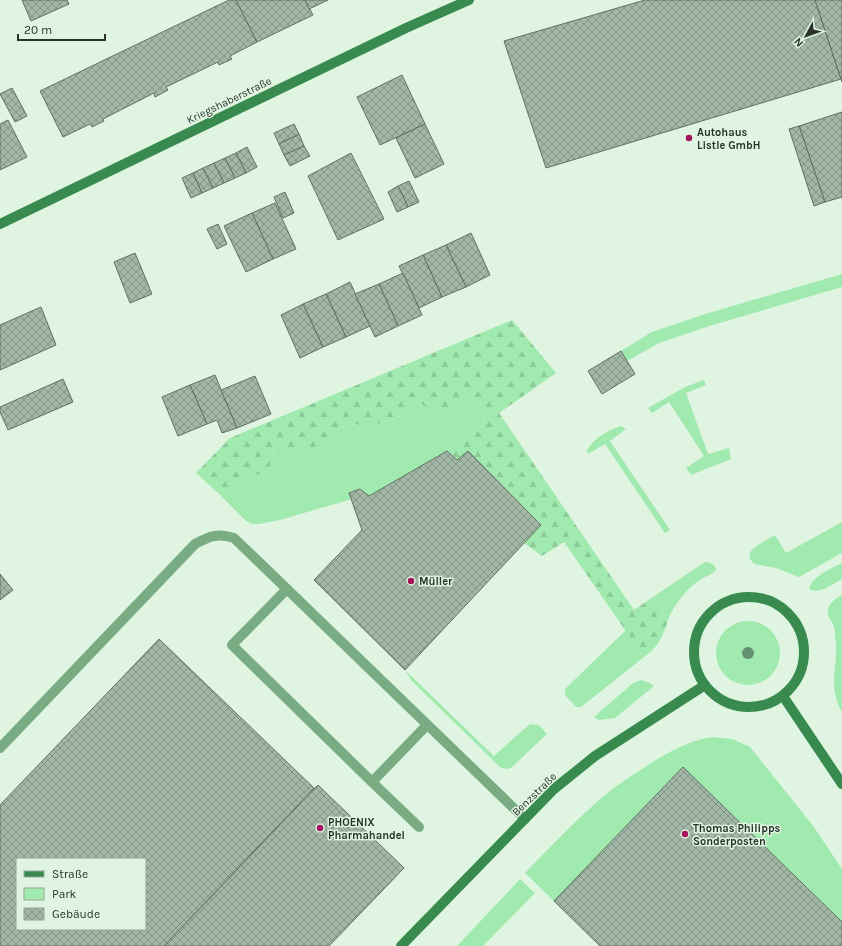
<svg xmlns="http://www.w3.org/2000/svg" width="842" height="946" font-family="Karla,sans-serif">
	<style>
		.green { fill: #a1eaaf }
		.forest { fill: url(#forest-firs) }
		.building { fill: url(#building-cross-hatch); stroke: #5f7262; fill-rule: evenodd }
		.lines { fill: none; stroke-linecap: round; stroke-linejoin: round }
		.lane { stroke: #79ac83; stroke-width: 10 }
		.secondary { stroke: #388a4e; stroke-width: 10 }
		.tree { fill: #649072 }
		.poi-dot { fill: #a31458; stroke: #dff5e2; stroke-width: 1.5 }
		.labels { text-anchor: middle; stroke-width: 3; stroke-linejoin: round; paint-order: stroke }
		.street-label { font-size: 11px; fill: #29312a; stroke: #dff5e2 }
		.poi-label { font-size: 11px; font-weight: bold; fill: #29312a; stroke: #dff5e2; text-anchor: start }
	</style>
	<defs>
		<pattern id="forest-firs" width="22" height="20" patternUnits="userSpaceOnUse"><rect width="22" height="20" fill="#a1eaaf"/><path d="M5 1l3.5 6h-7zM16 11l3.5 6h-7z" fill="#8bc997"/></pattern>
		<pattern id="building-cross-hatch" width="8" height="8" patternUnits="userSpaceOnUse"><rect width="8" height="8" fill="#a2b7a5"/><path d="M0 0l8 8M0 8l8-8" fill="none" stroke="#849587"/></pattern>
	</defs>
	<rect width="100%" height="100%" fill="#dff5e2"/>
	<g class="green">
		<polygon points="842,274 842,287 706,327 659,343 627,361 621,351 652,332 702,315"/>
		<polygon points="704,380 706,385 686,393 708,454 729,448 731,459 691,475 686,468 704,456 669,402 652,413 648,408 685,387"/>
		<polygon points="465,389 486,423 447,451 369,496 360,489 350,493 352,499 280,520 259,524 252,524 246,521 217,492 234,488 249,477 264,473 285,446 328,436 339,428 351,424 369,426 388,421 404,414 416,399"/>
		<path d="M621,426L626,429L610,441L670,530L665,533L605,444L588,454L587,450C594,438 608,430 621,426Z"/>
		<polygon points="842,522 842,553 799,577 776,568 754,564 750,559 750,552 755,547 775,535 786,553"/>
		<path d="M705,562C711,562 714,564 716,569L715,571C711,575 706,576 701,579C686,589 675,603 668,620L653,597Z"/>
		<path d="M842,563V579C832,584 820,595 809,589C812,576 831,569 842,563Z"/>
		<path d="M842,595V712C826,683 840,666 835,636C835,633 835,630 834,627C832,621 827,617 828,610C829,603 836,598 842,595Z"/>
		<circle cx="748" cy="653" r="32"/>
		<polygon points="626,630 644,657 581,707 576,707 565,695 565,689"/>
		<polygon points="405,670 494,756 515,737 530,724 539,725 547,734 512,767 508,769 501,768 419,688 411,680"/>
		<polygon points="641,680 650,683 654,686 615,718 599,720 594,717 633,683"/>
		<path d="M712,737L732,739L750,747L814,827L842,869V922L683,768L554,901L525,873C549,848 573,823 599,800C615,786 633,775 651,763C671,751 690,740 712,737Z"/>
		<polygon points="520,879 535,893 483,946 457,946"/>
	</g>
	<path class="forest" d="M512,320L556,373L499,413L634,610L653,597L668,620C663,637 658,647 644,657L564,542L542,556L524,543L541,524L468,451L457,460L447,451L486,423L465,389C454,409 452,408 430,411L416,399L404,414L388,421L369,426L351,424L339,428L314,448L297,454L285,446L264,473L249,477L234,488L217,492L196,473L230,438Z"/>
	<g class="building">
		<polygon points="22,0 67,0 69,4 31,21"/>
		<polygon points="229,0 236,0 257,42 230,56 232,59 219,65 218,62 166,87 168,90 155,97 154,93 103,119 104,121 92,127 90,124 63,137 40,91"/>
		<polygon points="236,0 305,0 313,15 257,42"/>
		<polygon points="305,0 328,0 309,9"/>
		<polygon points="645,0 815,0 841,79 546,168 504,41"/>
		<polygon points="815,0 842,0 842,82 841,79"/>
		<polygon points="402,75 425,124 380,145 357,97"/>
		<polygon points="12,88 27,116 15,122 0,94"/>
		<polygon points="842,112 842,197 825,202 799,126"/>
		<polygon points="8,120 27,157 0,170 0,124"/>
		<polygon points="294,124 299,134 279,144 274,133"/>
		<polygon points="425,124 444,164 415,178 396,138"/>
		<polygon points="799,126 825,202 814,206 789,129"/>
		<polygon points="299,134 304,146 284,155 279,144"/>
		<polygon points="304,146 310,156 290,166 284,155"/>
		<polygon points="247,147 257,167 246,173 236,153"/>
		<polygon points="236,153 246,173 235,178 225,158"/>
		<polygon points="351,153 384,219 338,240 308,176"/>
		<polygon points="225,158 235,178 224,183 214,163"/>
		<polygon points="214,163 224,183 213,188 203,168"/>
		<polygon points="203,168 213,188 202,193 193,173"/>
		<polygon points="193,173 202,193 191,198 182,178"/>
		<polygon points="409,181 419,202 408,207 398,186"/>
		<polygon points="398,186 408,207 397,212 388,192"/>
		<polygon points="285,192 294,213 283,218 274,197"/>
		<polygon points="275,203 296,249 273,259 252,213"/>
		<polygon points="252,213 273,259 246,272 224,226"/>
		<polygon points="218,224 227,244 217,249 207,229"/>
		<polygon points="471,233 490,275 466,287 446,245"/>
		<polygon points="446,245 466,287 442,297 423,255"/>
		<polygon points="135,253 152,294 130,303 114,262"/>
		<polygon points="423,255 442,297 419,308 399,266"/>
		<polygon points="403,273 422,315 398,326 379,284"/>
		<polygon points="350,282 370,326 346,337 326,294"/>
		<polygon points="379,284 398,326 375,337 355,294"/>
		<polygon points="326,294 346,337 323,347 303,304"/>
		<polygon points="303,304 323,347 300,358 281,315"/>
		<polygon points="41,307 56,345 0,370 0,325"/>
		<polygon points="621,351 635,374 602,394 588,371"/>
		<polygon points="215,375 237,428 222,433 217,420 207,424 190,385"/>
		<polygon points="255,376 271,414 237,428 221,390"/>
		<polygon points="63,379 73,402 8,430 0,412 0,407"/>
		<polygon points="190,385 207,424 178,436 162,397"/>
		<polygon points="447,451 457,460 468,451 541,525 405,670 314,580 362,530 349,493 360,489 369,496"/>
		<polygon points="0,574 13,590 0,600"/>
		<path d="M159,639L314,788L164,946H0V805ZM17,859H145V929H17Z"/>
		<polygon points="683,767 842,922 842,946 600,946 554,901"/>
		<polygon points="318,785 404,868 329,946 164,946"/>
	</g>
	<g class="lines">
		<g class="lane">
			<polyline points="287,589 232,645 372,782 427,725"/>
			<path d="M0,748L195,544C210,536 217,533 234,538L525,819"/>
			<polyline points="372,782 419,827"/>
		</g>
		<g class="secondary">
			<polyline points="0,224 406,28 469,0"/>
			<circle cx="749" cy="652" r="55"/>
			<polyline points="783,696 842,784"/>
			<polyline points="401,946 554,789 595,756 705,685"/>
		</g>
	</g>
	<circle class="tree" cx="748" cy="653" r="6"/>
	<g class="poi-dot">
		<circle cx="689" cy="138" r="4"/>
		<circle cx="411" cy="581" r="4"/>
		<circle cx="320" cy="828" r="4"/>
		<circle cx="685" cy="834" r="4"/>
	</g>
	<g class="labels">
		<g class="street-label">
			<text transform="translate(229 100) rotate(-26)" y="4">Kriegshaberstraße</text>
			<text transform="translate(534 794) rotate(-44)" y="4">Benzstraße</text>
		</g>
		<g class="poi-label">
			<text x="697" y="136">Autohaus<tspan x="697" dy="13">Listle GmbH</tspan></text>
			<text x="419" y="585">Müller</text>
			<text x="328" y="826">PHOENIX<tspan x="328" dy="13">Pharmahandel</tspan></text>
			<text x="693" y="832">Thomas Philipps<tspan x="693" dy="13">Sonderposten</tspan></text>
		</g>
	</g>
	<rect x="16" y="858" width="130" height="72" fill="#dff5e2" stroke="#96a798"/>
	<rect x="24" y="871" width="20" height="6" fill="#388a4e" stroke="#96a798"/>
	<text x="52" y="878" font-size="12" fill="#29312a">Straße</text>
	<rect x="24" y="888" width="20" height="12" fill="#a1eaaf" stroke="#96a798"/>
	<text x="52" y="898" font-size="12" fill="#29312a">Park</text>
	<rect x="24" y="908" width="20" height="12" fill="url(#building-cross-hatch)" stroke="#96a798"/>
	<text x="52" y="918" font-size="12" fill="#29312a">Gebäude</text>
	<g transform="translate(806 36) rotate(229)" stroke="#dff5e2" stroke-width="3" paint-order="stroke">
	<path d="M0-3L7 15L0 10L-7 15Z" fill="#29312a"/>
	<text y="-6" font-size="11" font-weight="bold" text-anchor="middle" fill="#29312a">N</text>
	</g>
	<path d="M18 34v6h87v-6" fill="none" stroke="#29312a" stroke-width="2"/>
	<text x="24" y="34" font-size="12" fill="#29312a" stroke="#dff5e2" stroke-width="3" paint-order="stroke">20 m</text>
</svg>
